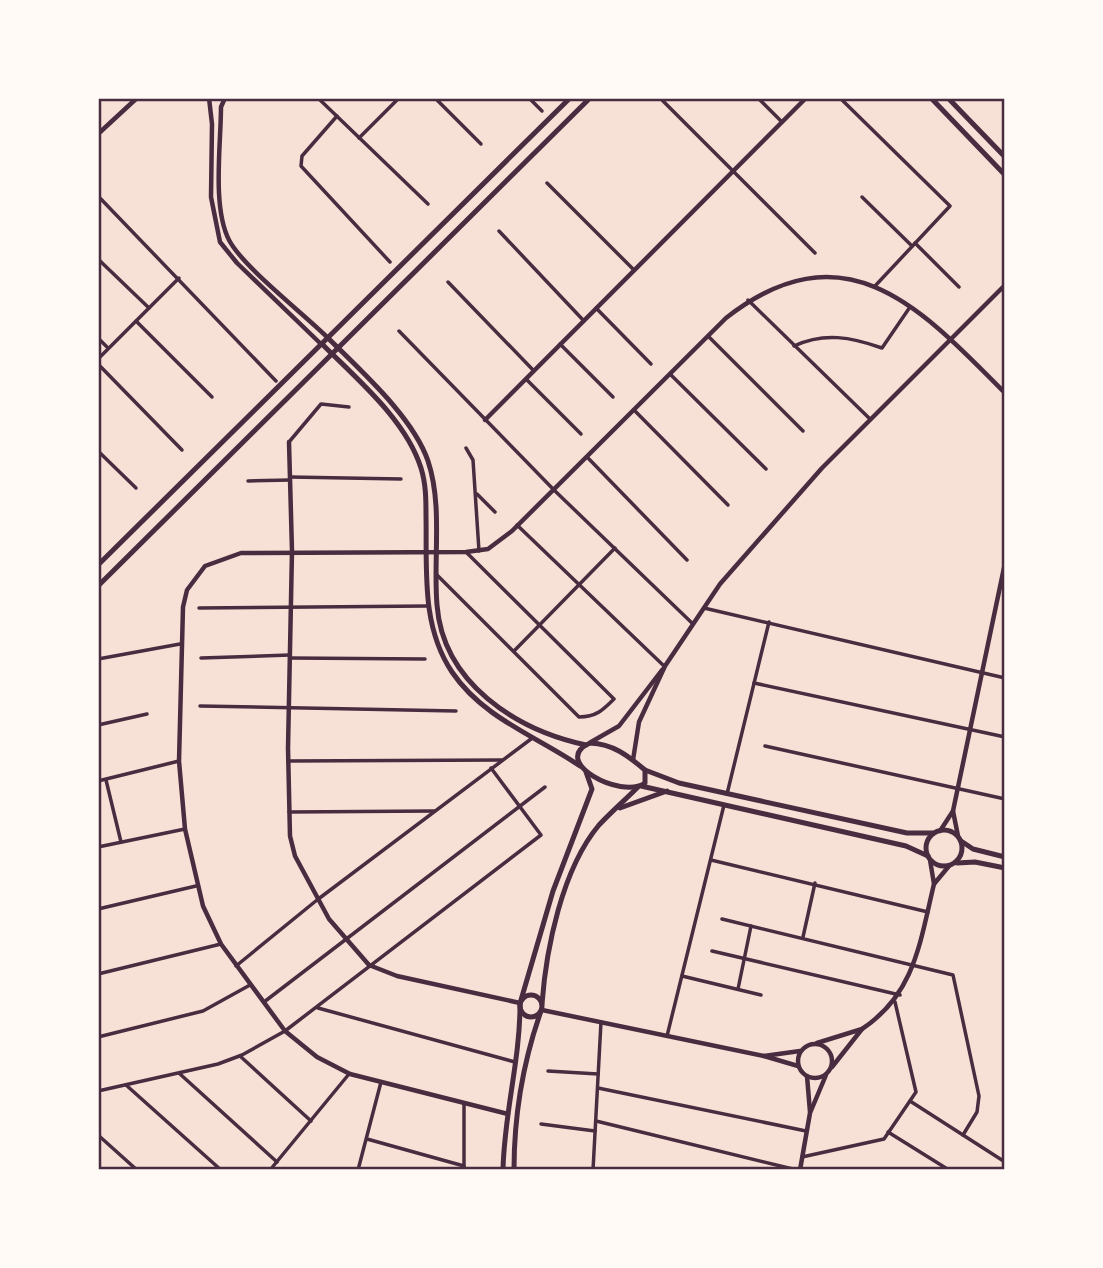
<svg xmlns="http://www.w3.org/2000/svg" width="1103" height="1268" font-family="Mulish,sans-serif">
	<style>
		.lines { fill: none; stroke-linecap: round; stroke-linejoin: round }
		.minor { stroke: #4a2c40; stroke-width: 3.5 }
		.tertiary { stroke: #4a2c40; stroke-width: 4.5 }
		.secondary { stroke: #4a2c40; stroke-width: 5 }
		.primary { stroke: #4a2c40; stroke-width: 5 }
		.neatline { fill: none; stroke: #4a2c40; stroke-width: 2.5 }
	</style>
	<rect width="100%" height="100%" fill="#f7e1d7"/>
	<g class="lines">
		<g class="minor">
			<polyline points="318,98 428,204"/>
			<polyline points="435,98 481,144"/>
			<polyline points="529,98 542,111"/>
			<polyline points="660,98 815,253"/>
			<polyline points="758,98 782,122"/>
			<polyline points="840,98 950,206 875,286"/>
			<polyline points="337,116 302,156 301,166 390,262"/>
			<polyline points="359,138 399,98"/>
			<polyline points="547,183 634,270"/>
			<polyline points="98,196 276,381"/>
			<polyline points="862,197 912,246"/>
			<polyline points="499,231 584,321"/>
			<polyline points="915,243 959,287"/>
			<polyline points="98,259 149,308"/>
			<polyline points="448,282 534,371"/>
			<polyline points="748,300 870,419"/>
			<polyline points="596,308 651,364"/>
			<polyline points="136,321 212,397"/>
			<polyline points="399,331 554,490 693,624"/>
			<polyline points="708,336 803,431"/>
			<polyline points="98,338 108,348"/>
			<polyline points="560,344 613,397"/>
			<path d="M794,346C824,332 851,337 882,348L910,307"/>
			<polyline points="98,359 179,278"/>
			<polyline points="98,364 182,450"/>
			<polyline points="670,374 766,469"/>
			<polyline points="526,379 581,434"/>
			<polyline points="634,410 728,505"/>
			<polyline points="289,442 321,404 349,407"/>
			<polyline points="466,448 473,460 479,551"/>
			<polyline points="98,451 136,488"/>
			<polyline points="588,458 687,560"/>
			<polyline points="290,477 401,479"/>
			<polyline points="248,481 290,480"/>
			<polyline points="477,494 495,512"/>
			<polyline points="517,525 664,666"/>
			<path d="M436,574L579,717C596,717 603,710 614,699L466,552"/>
			<polyline points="199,608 428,606"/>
			<polyline points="704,608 1005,678"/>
			<polyline points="514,651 615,548"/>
			<polyline points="201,658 290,655"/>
			<polyline points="290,658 425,659"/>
			<polyline points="98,659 180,644"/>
			<polyline points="754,683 1005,737"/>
			<polyline points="200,706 456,711"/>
			<polyline points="98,725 147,714"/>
			<polyline points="765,746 1005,799"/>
			<polyline points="288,761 502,760"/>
			<polyline points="106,780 121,842"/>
			<polyline points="98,781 179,761"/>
			<polyline points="727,794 769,622"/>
			<polyline points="289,812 434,811"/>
			<polyline points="98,847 185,829"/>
			<polyline points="711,860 928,912"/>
			<polyline points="98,909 196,886"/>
			<polyline points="722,919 953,975 979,1096 977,1112 963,1135"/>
			<polyline points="803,937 815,883"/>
			<polyline points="712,951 900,995"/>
			<polyline points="1005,962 1005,971"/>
			<polyline points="236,966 317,900 531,739"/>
			<polyline points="98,974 221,944"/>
			<polyline points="682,976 761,995"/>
			<polyline points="738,989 751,926"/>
			<polyline points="264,1002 545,787"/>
			<polyline points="318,1008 515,1062"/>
			<polyline points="667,1036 724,805"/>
			<polyline points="98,1037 203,1011 250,985"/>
			<polyline points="240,1056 311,1121"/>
			<polyline points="548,1071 598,1074"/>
			<polyline points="180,1074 277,1162"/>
			<polyline points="126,1085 221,1170"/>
			<polyline points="598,1088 806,1131"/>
			<polyline points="98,1091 218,1064 242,1055 285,1031 541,835 491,768"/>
			<polyline points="910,1101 1005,1162"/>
			<polyline points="596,1121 797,1170"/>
			<polyline points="541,1124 595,1131"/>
			<polyline points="888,1132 949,1170"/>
			<polyline points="98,1135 137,1170"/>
			<polyline points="367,1139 464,1166"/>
			<polyline points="802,1157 884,1139 916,1092 895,1002"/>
			<polyline points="270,1170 349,1074"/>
			<polyline points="358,1170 381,1082"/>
			<polyline points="464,1170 464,1103"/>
			<polyline points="593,1170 601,1022"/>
		</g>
		<g class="tertiary">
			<polyline points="209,98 212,124 211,197 220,242 237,263 321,344"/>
			<path d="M225,98L221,107C221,144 212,207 229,240C243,267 304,314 328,338"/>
			<polyline points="98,134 137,98"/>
			<polyline points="485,420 806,98"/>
			<polyline points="289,442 292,551 288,748 290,836 295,856 329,919 369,965 397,976 520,1003"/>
			<polyline points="591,742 619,726 662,670"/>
			<polyline points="633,760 639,722 665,666 720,584 822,468 1005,285"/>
			<polyline points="953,811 1005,563"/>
			<polyline points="940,831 953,811 958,836"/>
			<polyline points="930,860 934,884 949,866"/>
			<polyline points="542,1010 764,1056"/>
			<path d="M862,1029C915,994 920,942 934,884"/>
			<polyline points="817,1043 862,1029 832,1067"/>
			<circle cx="815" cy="1061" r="17"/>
			<polyline points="798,1066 764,1056 800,1051"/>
			<polyline points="807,1076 810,1112"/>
			<path d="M508,1114L350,1074L317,1057L285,1031L221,944L203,906L185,829L179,761L183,607L187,590L205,566L241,553L466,552L488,549L512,531L726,318C845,225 921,308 1005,393"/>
			<polyline points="800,1170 810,1113 826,1075"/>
		</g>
		<g class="secondary">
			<path d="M328,338C361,371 413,417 428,461C443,506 433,559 437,605C443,683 516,730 586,745"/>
			<path d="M322,344C357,379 406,420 421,468C426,484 426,500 426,516C427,569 421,626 452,672C483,718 536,736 580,766"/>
			<polyline points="98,565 570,98"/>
			<polyline points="98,586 590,98"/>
			<path d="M590,743C613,744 627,755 645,770V783C621,800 549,761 590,743Z"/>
			<polyline points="645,770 679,783 907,833 934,833"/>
			<polyline points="641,786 906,846 928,856"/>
			<polyline points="620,808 667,791"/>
			<circle cx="944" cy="848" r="18"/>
			<polyline points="961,841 973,849 1005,857"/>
			<polyline points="957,863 975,862 1005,868"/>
			<circle cx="531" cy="1006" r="11"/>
			<polyline points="521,1000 553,891 592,789 586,772"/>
			<path d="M542,1004C546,949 562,869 599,825C611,812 625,800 638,787"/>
			<path d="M503,1170C504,1114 520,1061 520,1005"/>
			<path d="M514,1170C514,1116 523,1062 541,1011"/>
		</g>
		<g class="primary">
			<polyline points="931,98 1005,175"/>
			<polyline points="948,98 1005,157"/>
		</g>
	</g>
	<rect width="1103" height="1268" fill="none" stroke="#fffaf5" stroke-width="200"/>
	<rect x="100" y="100" width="903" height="1068" class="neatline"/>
</svg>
